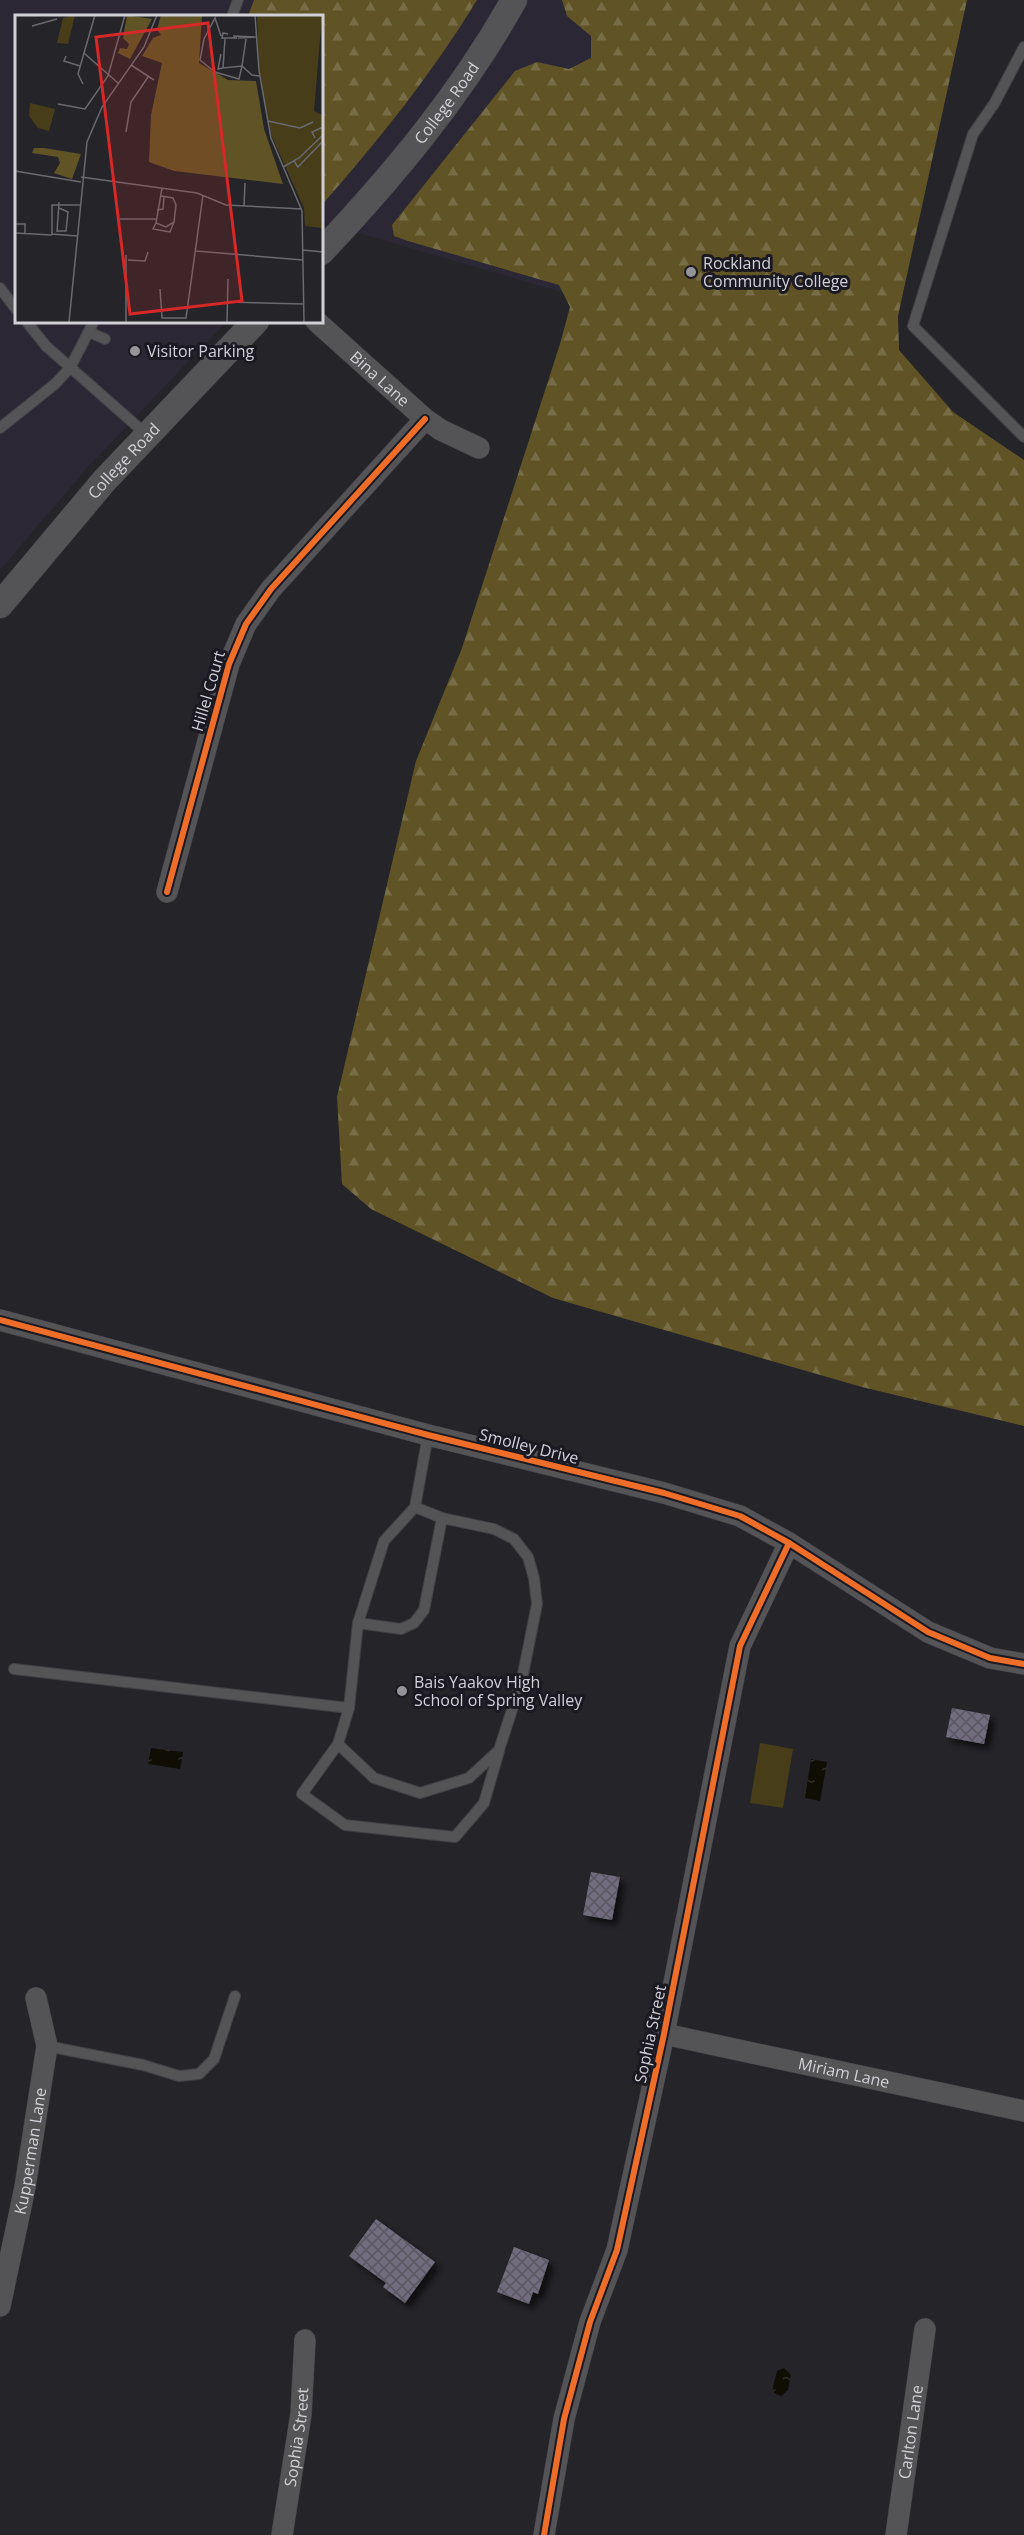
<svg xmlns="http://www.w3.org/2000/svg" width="1024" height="2535" font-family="'Open Sans',sans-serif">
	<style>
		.built { fill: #2b2734 }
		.grass { fill: #473d19 }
		.forest { fill: url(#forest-firs) }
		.water { fill: url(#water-ripples) }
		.building { fill: url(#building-cross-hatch); filter: url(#shadow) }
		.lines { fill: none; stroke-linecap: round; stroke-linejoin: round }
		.service-casing { stroke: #414045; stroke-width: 12 }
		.minor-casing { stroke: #414045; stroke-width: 22 }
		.tertiary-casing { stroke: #414045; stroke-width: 27 }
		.service { stroke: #545356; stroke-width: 10 }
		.minor { stroke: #545356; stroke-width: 21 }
		.tertiary { stroke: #545356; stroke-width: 26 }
		.cycleway-casing { stroke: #1b1921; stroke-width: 10 }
		.cycleway { stroke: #ee6e29; stroke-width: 6 }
		.poi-dot { fill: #959499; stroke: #1b1921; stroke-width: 2 }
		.labels { text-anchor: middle; stroke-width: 6; stroke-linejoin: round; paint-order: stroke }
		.street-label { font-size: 16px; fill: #d1d0d6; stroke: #1b1921 }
		.poi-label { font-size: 16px; fill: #d1d0d6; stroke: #1b1921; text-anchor: start }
		.inset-road { fill: none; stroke: #6a696e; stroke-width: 1.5 }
		.view { fill: #d62828; fill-opacity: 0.15; stroke: #d62828; stroke-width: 3 }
		.inset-edge { fill: none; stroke: #d1d0d6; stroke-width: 3 }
	</style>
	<defs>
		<pattern id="forest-firs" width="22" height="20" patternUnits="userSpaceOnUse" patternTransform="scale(1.5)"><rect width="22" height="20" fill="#605426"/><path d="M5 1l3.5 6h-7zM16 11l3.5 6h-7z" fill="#766c45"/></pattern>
		<pattern id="water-ripples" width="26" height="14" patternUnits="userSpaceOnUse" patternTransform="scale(1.5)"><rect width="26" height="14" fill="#100d05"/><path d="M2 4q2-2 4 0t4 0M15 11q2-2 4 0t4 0" fill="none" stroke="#322f29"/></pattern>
		<pattern id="building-cross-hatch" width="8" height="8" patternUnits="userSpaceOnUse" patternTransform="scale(1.5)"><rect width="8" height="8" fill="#716c7e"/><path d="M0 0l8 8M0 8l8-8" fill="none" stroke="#5a5762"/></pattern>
		<filter id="shadow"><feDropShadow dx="5.5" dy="5.5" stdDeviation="3" flood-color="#0009"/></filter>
	</defs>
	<rect width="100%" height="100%" fill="#252429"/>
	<polygon class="built" points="0,0 964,0 863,380 321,222 321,16 16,16 16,321 227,321 88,467 0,570"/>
	<polygon class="grass" points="760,1743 793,1749 783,1808 750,1803"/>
	<g class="forest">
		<path d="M254,0H477C432,74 378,141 321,206V16H248Z"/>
		<polygon points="562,0 967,0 898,316 899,350 953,412 1024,460 1024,1426 862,1387 553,1298 371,1209 342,1184 337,1097 416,761 462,648 560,344 570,307 559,285 408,241 394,236 392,225 515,71 537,62 569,69 591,58 591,36 567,16"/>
	</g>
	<g class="water">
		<polygon points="151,1748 183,1752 180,1769 148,1764"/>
		<polygon points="811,1759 827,1762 820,1801 805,1798"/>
		<polygon points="784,2368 791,2375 788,2390 781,2396 774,2393 773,2387 777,2371"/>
	</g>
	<g class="building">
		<polygon points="952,1708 990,1715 984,1744 946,1737"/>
		<polygon points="591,1872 620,1877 612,1920 583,1915"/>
		<polygon points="376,2219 435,2262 405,2303 383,2287 386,2283 349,2256"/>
		<polygon points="514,2247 549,2260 538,2294 533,2292 529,2304 497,2292"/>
	</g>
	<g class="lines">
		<defs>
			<g id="service">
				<polyline points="232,16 238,0"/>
				<polyline points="1024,47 994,104 973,134 913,326 1024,437"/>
				<polyline points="0,288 16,309"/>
				<polyline points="26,321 46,346 147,435"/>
				<polyline points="89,332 105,339"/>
				<polyline points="0,428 55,384 70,368 94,321"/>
				<polyline points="415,1507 442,1518 494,1529 514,1539 528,1557 534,1578 537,1604 522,1679 499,1750 469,1778 420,1793 374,1778 338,1744 349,1708 358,1623 384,1541 415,1507 428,1435"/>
				<polyline points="358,1623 401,1629 414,1623 424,1610 442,1518"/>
				<polyline points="14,1669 349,1708"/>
				<polyline points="338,1744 302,1794 345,1825 455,1837 484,1803 499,1751"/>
				<polyline points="47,2046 143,2065 179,2076 199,2074 214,2059 235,1996"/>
			</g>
			<g id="minor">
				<path id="s1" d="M316,321L425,419L441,430L479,448"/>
				<polyline points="167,892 229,664 246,624 271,589 425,419"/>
				<polyline points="0,1320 428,1435 664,1493 740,1516 789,1543 928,1632 990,1658 1024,1664"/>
				<path id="s2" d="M664,2034L1024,2111"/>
				<path id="s3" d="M0,2306L25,2187L47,2046L36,1998"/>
				<path id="s4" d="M282,2535L301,2414L305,2340"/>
				<polyline points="544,2535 564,2419 590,2322 617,2250 664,2034 740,1646 789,1543"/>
				<path id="s5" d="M896,2535L925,2329"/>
			</g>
			<g id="tertiary">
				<path id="s6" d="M321,252C394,175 462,93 514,0"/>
				<path id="s7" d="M0,605L104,481L256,321"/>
			</g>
		</defs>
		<use href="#service" class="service-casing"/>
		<use href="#minor" class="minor-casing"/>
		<use href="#tertiary" class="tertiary-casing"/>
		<use href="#service" class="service"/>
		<use href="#minor" class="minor"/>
		<use href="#tertiary" class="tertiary"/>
		<defs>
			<g id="cycleway">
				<polyline points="167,892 229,664 246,624 271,589 425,419"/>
				<polyline points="0,1320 428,1435 664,1493 740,1516 789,1543 928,1632 990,1658 1024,1664"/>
				<polyline points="544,2535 564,2419 590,2322 617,2250 664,2034 740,1646 789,1543"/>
			</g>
		</defs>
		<use href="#cycleway" class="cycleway-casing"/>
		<use href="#cycleway" class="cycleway"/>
	</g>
	<g class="poi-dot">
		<circle cx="691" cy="272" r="6"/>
		<circle cx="135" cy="351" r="6"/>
		<circle cx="402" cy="1691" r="6"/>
	</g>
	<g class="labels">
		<g class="street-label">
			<text dy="6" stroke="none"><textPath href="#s6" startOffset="195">College Road</textPath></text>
			<text dy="6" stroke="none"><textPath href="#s1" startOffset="86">Bina Lane</textPath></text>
			<text dy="6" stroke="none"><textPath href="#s7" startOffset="190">College Road</textPath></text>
			<text transform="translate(208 691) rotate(-74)" y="6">Hillel Court</text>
			<text transform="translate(529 1446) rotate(14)" y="6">Smolley Drive</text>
			<text transform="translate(650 2034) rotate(-78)" y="6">Sophia Street</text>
			<text dy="6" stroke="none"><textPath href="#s2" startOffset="184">Miriam Lane</textPath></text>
			<text dy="6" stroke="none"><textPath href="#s3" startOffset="158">Kupperman Lane</textPath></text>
			<text dy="6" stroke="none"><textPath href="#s5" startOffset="104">Carlton Lane</textPath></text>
			<text dy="6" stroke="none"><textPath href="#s4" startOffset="99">Sophia Street</textPath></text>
		</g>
		<g class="poi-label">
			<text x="703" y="269">Rockland<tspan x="703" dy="18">Community College</tspan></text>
			<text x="147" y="357">Visitor Parking</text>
			<text x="414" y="1688">Bais Yaakov High<tspan x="414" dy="18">School of Spring Valley</tspan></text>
		</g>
	</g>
	<g transform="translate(15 15)">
		<rect width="308" height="308" fill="#252429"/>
		<path d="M15,88L40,94L34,116L23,113L14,101Z" fill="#473d19"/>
		<path d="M112,0L137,4L115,44L103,38L105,33L112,34L114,29L108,23ZM146,0H187L184,48L213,65L241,66L249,114L268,169L159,156L134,147L136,100L147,48L127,41L138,23L146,20L142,14ZM29,133L66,139L57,164L39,158L45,148L43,142L17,138L19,133Z" fill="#605426"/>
		<path d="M242,0H307L299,96L307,100V213L290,211L289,193L257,122L244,56Z" fill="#473d19"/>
		<path d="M60,0L53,29L42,28L48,3Z" fill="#473d19"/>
		<path class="inset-road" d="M80,0L69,38L103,68M240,0L244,56L256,123L287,196L289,307M17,11L42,4M213,19L208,18L207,23H222M206,21L200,3L189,24L185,45L200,57L224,64L227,51L208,53L210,24M220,24L219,21L241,22L223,23M231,24L227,51L237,60L244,61M206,39L203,54L208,53M51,41L49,46L65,51M116,50L139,65M68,69L63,59L69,38M43,89L70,94L93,61L110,0M253,106L285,113L298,107M111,117L116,87L133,62M300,123L297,117L308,112M279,146L283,152L308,126M268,152L284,143L308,120M0,156L66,167M66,162L182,178L211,190L287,194M146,181L158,183L161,190L159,207L151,212L141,208L147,173M229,191L230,168M142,195L148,194L149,182M105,204H142M141,208L138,214L155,217L159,207M0,209H10V218M42,216H51L53,197L44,193M42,217L44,187M0,218L37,220M62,221L37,219V190H65M288,235L308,237M181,236L288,245M113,245L130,246L133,237M145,274L147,303H171L188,180M213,287L289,289M54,307L72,127L87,92L129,32L142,0M111,307V240M212,307L213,264"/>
		<path class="view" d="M193,8L227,286L115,299L81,22Z"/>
		<rect width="308" height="308" class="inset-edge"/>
	</g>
</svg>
